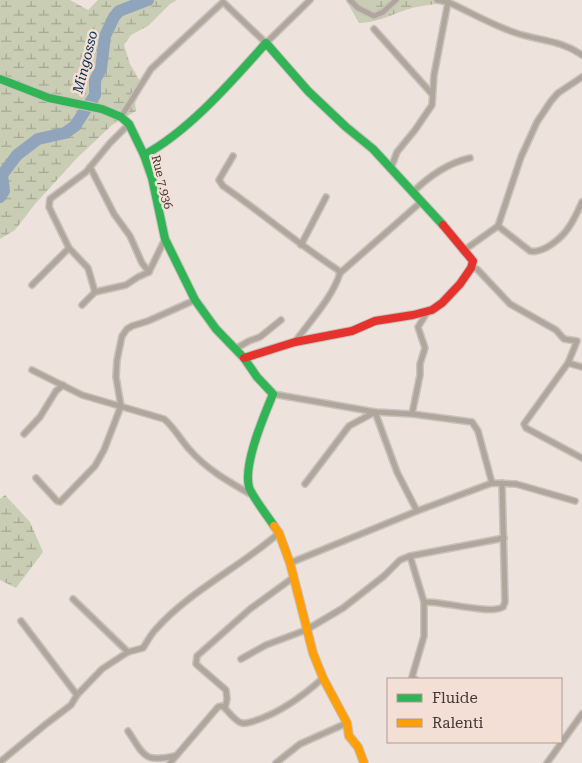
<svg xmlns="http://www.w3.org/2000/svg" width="582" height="763" font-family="'Roboto Serif',serif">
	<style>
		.wetland { fill: url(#wetland-marsh) }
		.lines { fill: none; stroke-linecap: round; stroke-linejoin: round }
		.river { stroke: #90a5bb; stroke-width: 12 }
		.street-casing { stroke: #c9c1bc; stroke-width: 8 }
		.fast-casing { stroke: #c9c1bc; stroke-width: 10 }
		.slow-casing { stroke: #c9c1bc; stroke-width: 10 }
		.jam-casing { stroke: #c9c1bc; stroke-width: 10 }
		.street { stroke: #afa69c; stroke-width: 5 }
		.fast { stroke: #30b455; stroke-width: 8 }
		.slow { stroke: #ff9f0a; stroke-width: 8 }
		.jam { stroke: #e5322d; stroke-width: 8 }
		.labels { text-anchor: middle; stroke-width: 5; stroke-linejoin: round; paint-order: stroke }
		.street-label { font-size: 12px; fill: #403834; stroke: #f3dfd6 }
		.water-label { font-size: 14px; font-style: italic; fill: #032e50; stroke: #f3dfd6 }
	</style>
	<defs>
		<pattern id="wetland-marsh" width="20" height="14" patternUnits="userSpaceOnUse" patternTransform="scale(1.25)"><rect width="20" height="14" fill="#c9cdb3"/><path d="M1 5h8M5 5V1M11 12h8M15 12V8" fill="none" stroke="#a5a792"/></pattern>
	</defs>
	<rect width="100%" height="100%" fill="#ede2dc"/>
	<g class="wetland">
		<polygon points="0,0 70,0 88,10 98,0 177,0 170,4 148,26 131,35 124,45 130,64 140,81 140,93 135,103 136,111 112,125 77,158 35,204 15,230 0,239"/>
		<path d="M346,0H438L436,4C428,5 420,6 412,8C394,13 378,23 359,23Z"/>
		<polygon points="5,495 30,522 43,552 16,588 0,580 0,499"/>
	</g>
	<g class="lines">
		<polyline class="river" points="0,197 4,191 2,175 17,155 38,139 65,133 75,126 95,95 95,80 101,69 105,36 114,17 119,11 148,0"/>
		<defs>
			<g id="street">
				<polyline points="350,0 358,8 374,16 383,12 396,0"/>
				<path d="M437,0L448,2C470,12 492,25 516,33C540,41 561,40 582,55"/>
				<polyline points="374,29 432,94"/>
				<polyline points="121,117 151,69 223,2 266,43 310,0"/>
				<path d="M233,156L219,180L223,186C262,213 298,244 338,270L340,273C333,297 309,322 295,342"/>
				<polyline points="90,167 114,214 130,236 142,263 149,272"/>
				<polyline points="391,168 397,152 415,130 432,105 434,75 448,2"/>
				<path d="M412,193C428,177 448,163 470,158"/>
				<path d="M498,226L530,251C543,254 562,238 569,227C574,220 578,211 582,202"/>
				<polyline points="301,245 326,197"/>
				<polyline points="463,251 498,226 521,157 537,122 551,101 558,93 582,77"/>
				<polyline points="471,268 477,269 510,304 556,330 564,339 577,341 568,363 524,424 526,428 582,458"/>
				<polyline points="340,273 421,202"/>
				<polyline points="32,285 69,248"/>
				<polyline points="95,292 88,268 69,248 49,207 50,199 86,172 110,143 129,124"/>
				<polyline points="82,305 95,292 126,285 138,277 149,272 165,239"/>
				<polyline points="235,349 249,341 260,337 281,320"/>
				<polyline points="568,363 582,367"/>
				<path d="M32,370L82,395L164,419C174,427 180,439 189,449C206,469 229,482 252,495"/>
				<polyline points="273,394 375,412 412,414 472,422 478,431 492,483"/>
				<polyline points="412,414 420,375 420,364 425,348 418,327 428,311"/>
				<polyline points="24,434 40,417 56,391 63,385"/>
				<polyline points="36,478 57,501 60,502 95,466 104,450 121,406 116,377 117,360 122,336 127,329 132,326 148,321 195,300"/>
				<polyline points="305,484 349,426 375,412 397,472 417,511"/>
				<path d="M410,556L424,602C442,601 491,615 503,607L505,602L502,483"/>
				<polyline points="290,563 417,511 492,483 516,484 575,501"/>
				<polyline points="73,599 128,652"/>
				<polyline points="21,621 77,695"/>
				<polyline points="241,659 266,645 306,630 343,608 384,576 400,560 410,556 504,538"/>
				<polyline points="415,679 412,677 424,636 424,602"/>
				<polyline points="225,708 227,699 226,690 196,664 197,656 250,609 294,577"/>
				<path d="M128,731C144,755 143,763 175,756"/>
				<path d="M0,762L46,724L71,705L77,695L102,669L128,652L143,648C147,642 151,634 156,629C190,591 240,567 279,533"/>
				<path d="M170,763L218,707L222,706C228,710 235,722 242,723C246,724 251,722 254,721C280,713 303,696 323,678"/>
				<polyline points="276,763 300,744 347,723"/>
				<polyline points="547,763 582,714"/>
			</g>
			<g id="fast">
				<path d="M0,79L49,98L102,109L121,117L129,124L144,155L152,178L165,239L195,300L216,329L244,358L257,377L273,394C264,416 243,464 249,487C251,495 269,518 274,526"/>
				<path d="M144,155C189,131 232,81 266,43L308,91L346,127L373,149L443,225"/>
			</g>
			<polyline id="slow" points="274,526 279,533 290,563 313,653 323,678 347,723 349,736 358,747 364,763"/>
			<polyline id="jam" points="244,358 295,342 352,331 375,321 413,315 432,310 442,303 460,284 471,268 473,261 443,225"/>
		</defs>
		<use href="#street" class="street-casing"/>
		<use href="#fast" class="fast-casing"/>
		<use href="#slow" class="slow-casing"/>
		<use href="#jam" class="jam-casing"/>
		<use href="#street" class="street"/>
		<use href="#fast" class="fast"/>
		<use href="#slow" class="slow"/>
		<use href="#jam" class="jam"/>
	</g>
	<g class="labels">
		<g class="street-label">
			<text transform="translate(162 182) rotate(76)" y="4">Rue 7.936</text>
		</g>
		<g class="water-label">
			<text transform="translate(85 62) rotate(-76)" y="5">Mingosso</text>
		</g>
	</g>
	<rect x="387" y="678" width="175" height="65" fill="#f3dfd6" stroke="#ab9c95"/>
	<rect x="397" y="694" width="25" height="8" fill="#30b455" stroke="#ab9c95"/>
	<text x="432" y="703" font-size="15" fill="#403834">Fluide</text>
	<rect x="397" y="719" width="25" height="8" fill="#ff9f0a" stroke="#ab9c95"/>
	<text x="432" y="728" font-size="15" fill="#403834">Ralenti</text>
</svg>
